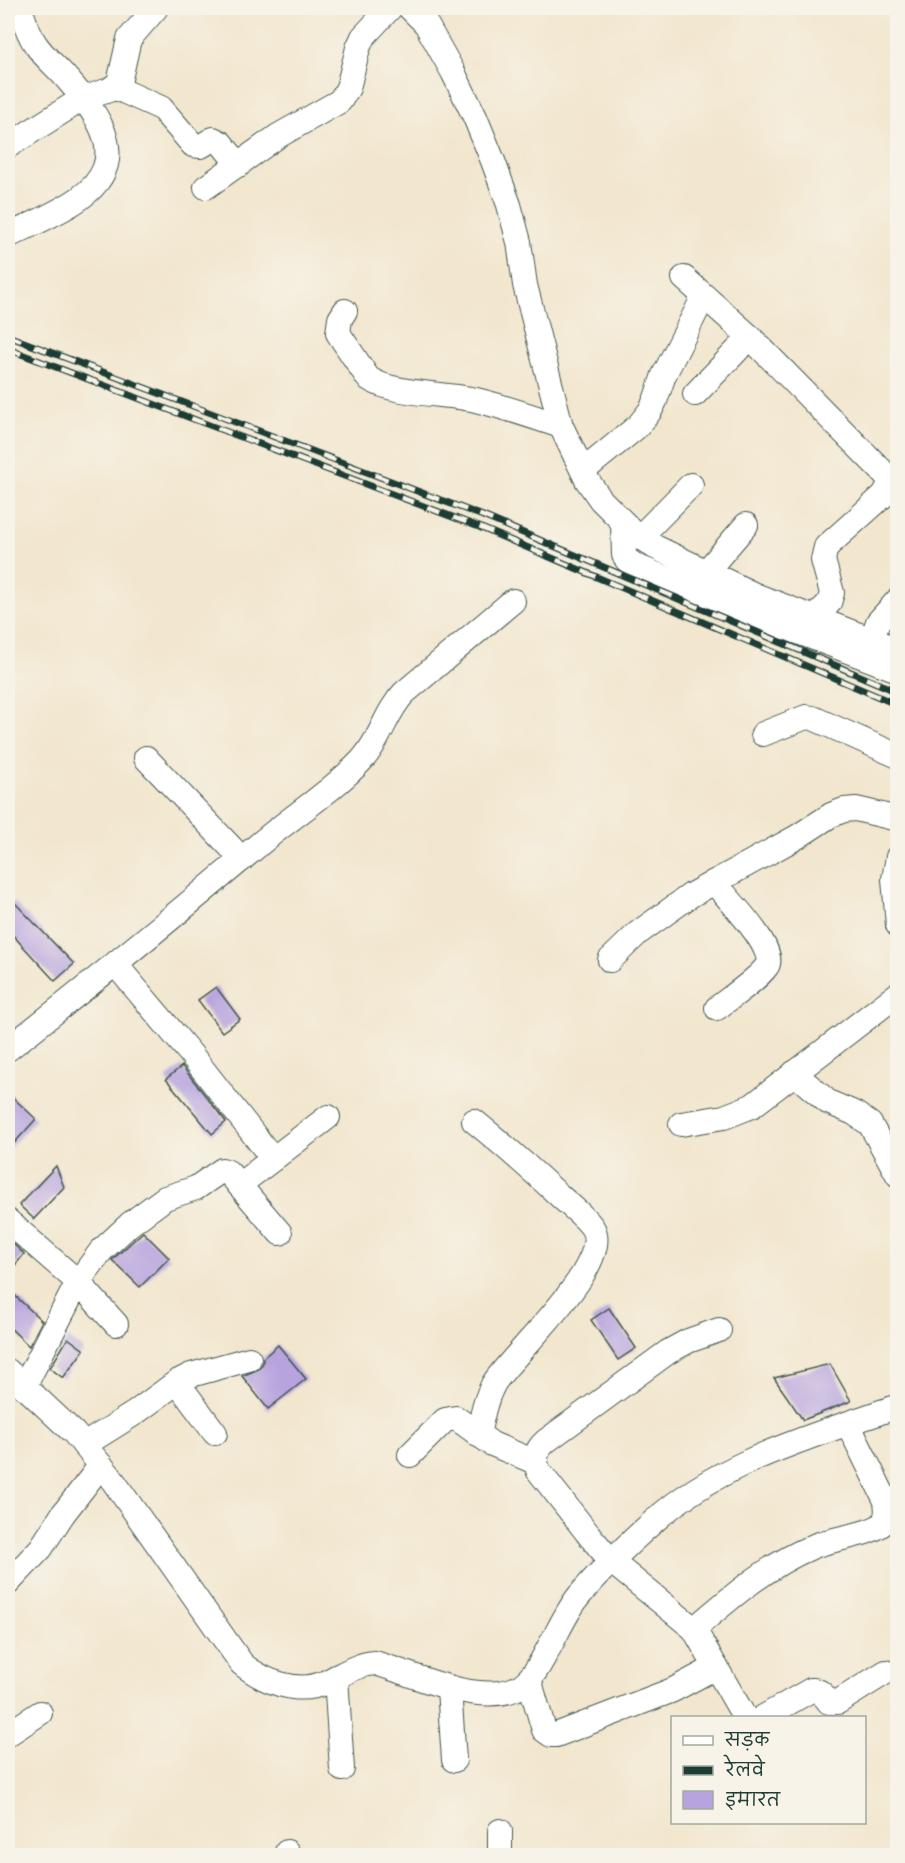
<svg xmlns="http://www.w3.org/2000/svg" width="905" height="1863" font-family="Caveat,'Playpen Sans Deva',sans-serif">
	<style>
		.building { fill: #b7a4de }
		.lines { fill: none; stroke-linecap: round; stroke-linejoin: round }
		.minor-casing { stroke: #3f564b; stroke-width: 26 }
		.minor { stroke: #fff; stroke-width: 24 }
		.rail-casing { stroke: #1f3d34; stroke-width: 7 }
		.rail { stroke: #f7f3e8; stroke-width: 4.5; stroke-dasharray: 14; stroke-linecap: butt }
	</style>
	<rect width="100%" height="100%" fill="#f7f3e8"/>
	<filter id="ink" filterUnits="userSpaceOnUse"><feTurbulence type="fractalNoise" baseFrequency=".0167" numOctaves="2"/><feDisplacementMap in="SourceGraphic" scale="12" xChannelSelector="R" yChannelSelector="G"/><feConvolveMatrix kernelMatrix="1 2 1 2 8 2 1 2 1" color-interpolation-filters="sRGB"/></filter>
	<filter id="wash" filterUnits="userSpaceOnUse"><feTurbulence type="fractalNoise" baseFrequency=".008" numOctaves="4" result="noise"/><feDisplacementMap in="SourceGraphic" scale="24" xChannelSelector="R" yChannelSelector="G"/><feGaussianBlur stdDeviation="1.35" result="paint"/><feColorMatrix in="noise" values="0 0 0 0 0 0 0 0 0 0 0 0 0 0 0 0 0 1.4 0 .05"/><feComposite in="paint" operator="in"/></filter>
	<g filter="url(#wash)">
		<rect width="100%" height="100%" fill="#f2e6ce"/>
		<g id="blocks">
			<g class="building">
				<polygon points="14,902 74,964 55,981 8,930 8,908"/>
				<polygon points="216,987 240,1019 222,1032 198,1000"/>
				<polygon points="182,1066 226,1122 212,1134 166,1079"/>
				<polygon points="8,1093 36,1119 8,1150"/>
				<polygon points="56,1166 64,1187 34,1219 19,1205"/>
				<polygon points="143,1232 169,1258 140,1287 112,1260"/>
				<polygon points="8,1239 24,1254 8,1274"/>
				<polygon points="8,1289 42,1321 29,1346 8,1326"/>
				<polygon points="609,1308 636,1348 618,1360 591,1320"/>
				<polygon points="68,1338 84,1350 63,1378 50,1368"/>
				<polygon points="278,1345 306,1379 268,1409 242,1376 259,1369 263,1363 263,1358"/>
				<polygon points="830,1364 851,1401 803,1420 774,1378"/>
			</g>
		</g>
	</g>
	<g filter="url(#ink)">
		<use href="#blocks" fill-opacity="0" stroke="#3f564b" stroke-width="1.5"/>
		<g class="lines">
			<defs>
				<g id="minor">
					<polyline points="410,8 426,24 453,72 475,117 493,161 509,205 519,242 525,285 561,426 587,480 601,500 633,532 655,547 757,596 898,650"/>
					<polyline points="114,87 161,108 193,145 201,146 213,139 221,143 239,165"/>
					<polyline points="8,146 82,99 109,90 119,83 129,39 156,8"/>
					<polyline points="206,187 278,136 340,101 348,88 358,48 363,37 390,8"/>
					<path d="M8,236C30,225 61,212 80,198C132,160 100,116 67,79C57,67 45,58 36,45C28,34 24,20 20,8"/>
					<polyline points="684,278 750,337 889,478 890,484 884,495 826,547 823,560 832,593 829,603 814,618"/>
					<path d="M345,311L340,319L338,333L368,378C392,395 446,393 476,400C505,407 533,417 561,426"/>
					<polyline points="695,394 750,337"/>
					<polyline points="583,471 638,426 650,411 655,401 664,375 704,296"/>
					<polyline points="623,523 624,555 627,560 636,566 780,625 898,670"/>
					<polyline points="639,538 691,485"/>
					<polyline points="705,573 746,525"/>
					<polyline points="872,639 878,622 898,600"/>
					<polyline points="763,734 806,717 813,718 898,756"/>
					<polyline points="146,758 242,859"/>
					<polyline points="898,857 894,879 898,925"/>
					<path d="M714,882C725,896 778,949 767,966C758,979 730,998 717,1008"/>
					<polyline points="610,960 638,933 691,895 797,837 831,815 844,810 856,809 898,819"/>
					<polyline points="116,965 190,1053 273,1159"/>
					<path d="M8,1049C94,982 178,913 262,842C294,815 331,792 360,762C380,742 385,713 404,693L513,601"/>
					<polyline points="794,1073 828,1102 854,1113 870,1124 898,1175"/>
					<path d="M474,1121C505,1146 534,1172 563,1199C573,1208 585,1217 592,1227C616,1262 513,1353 494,1383C485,1399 482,1417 478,1435"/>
					<polyline points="681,1124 724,1117 752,1106 898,994"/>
					<polyline points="239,1185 328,1117"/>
					<polyline points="8,1221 78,1282 116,1324"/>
					<path d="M719,1330L688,1341L668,1352L546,1441C536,1450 534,1457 538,1470L589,1535L612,1562L694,1629L745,1718"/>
					<path d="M8,1371L74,1433L109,1475L242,1664C263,1681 297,1695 324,1683C341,1676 356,1664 375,1663C414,1674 475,1705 515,1689C531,1682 539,1666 547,1651C557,1634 566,1612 579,1596C601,1570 627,1545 653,1522C720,1461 814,1436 898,1406"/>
					<polyline points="177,1382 215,1433"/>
					<polyline points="24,1387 78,1282 101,1251 130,1224 165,1198 196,1188 222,1170 228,1172 280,1233"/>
					<polyline points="84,1445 135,1413 177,1382 191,1375 249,1359"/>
					<polyline points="410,1455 445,1420 456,1418 492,1444 535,1462"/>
					<polyline points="8,1583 41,1548 63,1514 101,1465"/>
					<path d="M694,1629C731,1597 768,1565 814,1546C830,1539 874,1534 883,1523C888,1517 887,1508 886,1501L848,1424"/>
					<polyline points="336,1677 342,1769"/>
					<polyline points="529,1679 544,1730 551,1735 556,1735 673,1690 716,1667"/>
					<polyline points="449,1689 454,1760"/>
					<path d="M762,1718L811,1690C820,1689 824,1696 829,1702H838L886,1672"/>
					<polyline points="8,1734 40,1713"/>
					<polyline points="500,1831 500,1856"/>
					<polyline points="287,1856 287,1852"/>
				</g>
			</defs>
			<use href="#minor" class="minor-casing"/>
			<use href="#minor" class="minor"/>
			<defs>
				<g id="rail">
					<polyline points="8,336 483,516 898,692"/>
					<polyline points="8,349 479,527 898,705"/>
				</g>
			</defs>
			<use href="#rail" class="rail-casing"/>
			<use href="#rail" class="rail"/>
		</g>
	</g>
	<rect width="905" height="1863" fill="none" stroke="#f7f3e8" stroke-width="30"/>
	<rect x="671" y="1716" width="195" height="108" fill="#f7f3e8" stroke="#a1aaa0" stroke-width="1.5"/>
	<rect x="683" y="1736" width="30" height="9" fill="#ffffff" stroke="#a1aaa0" stroke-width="1.5"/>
	<text x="725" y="1746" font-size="18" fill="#1f3d34">सड़क</text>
	<rect x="683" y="1766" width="30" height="9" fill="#1f3d34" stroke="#a1aaa0" stroke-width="1.5"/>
	<text x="725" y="1776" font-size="18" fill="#1f3d34">रेलवे</text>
	<rect x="683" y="1791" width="30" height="18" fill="#b7a4de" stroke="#a1aaa0" stroke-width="1.5"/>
	<text x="725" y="1806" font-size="18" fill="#1f3d34">इमारत</text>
</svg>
